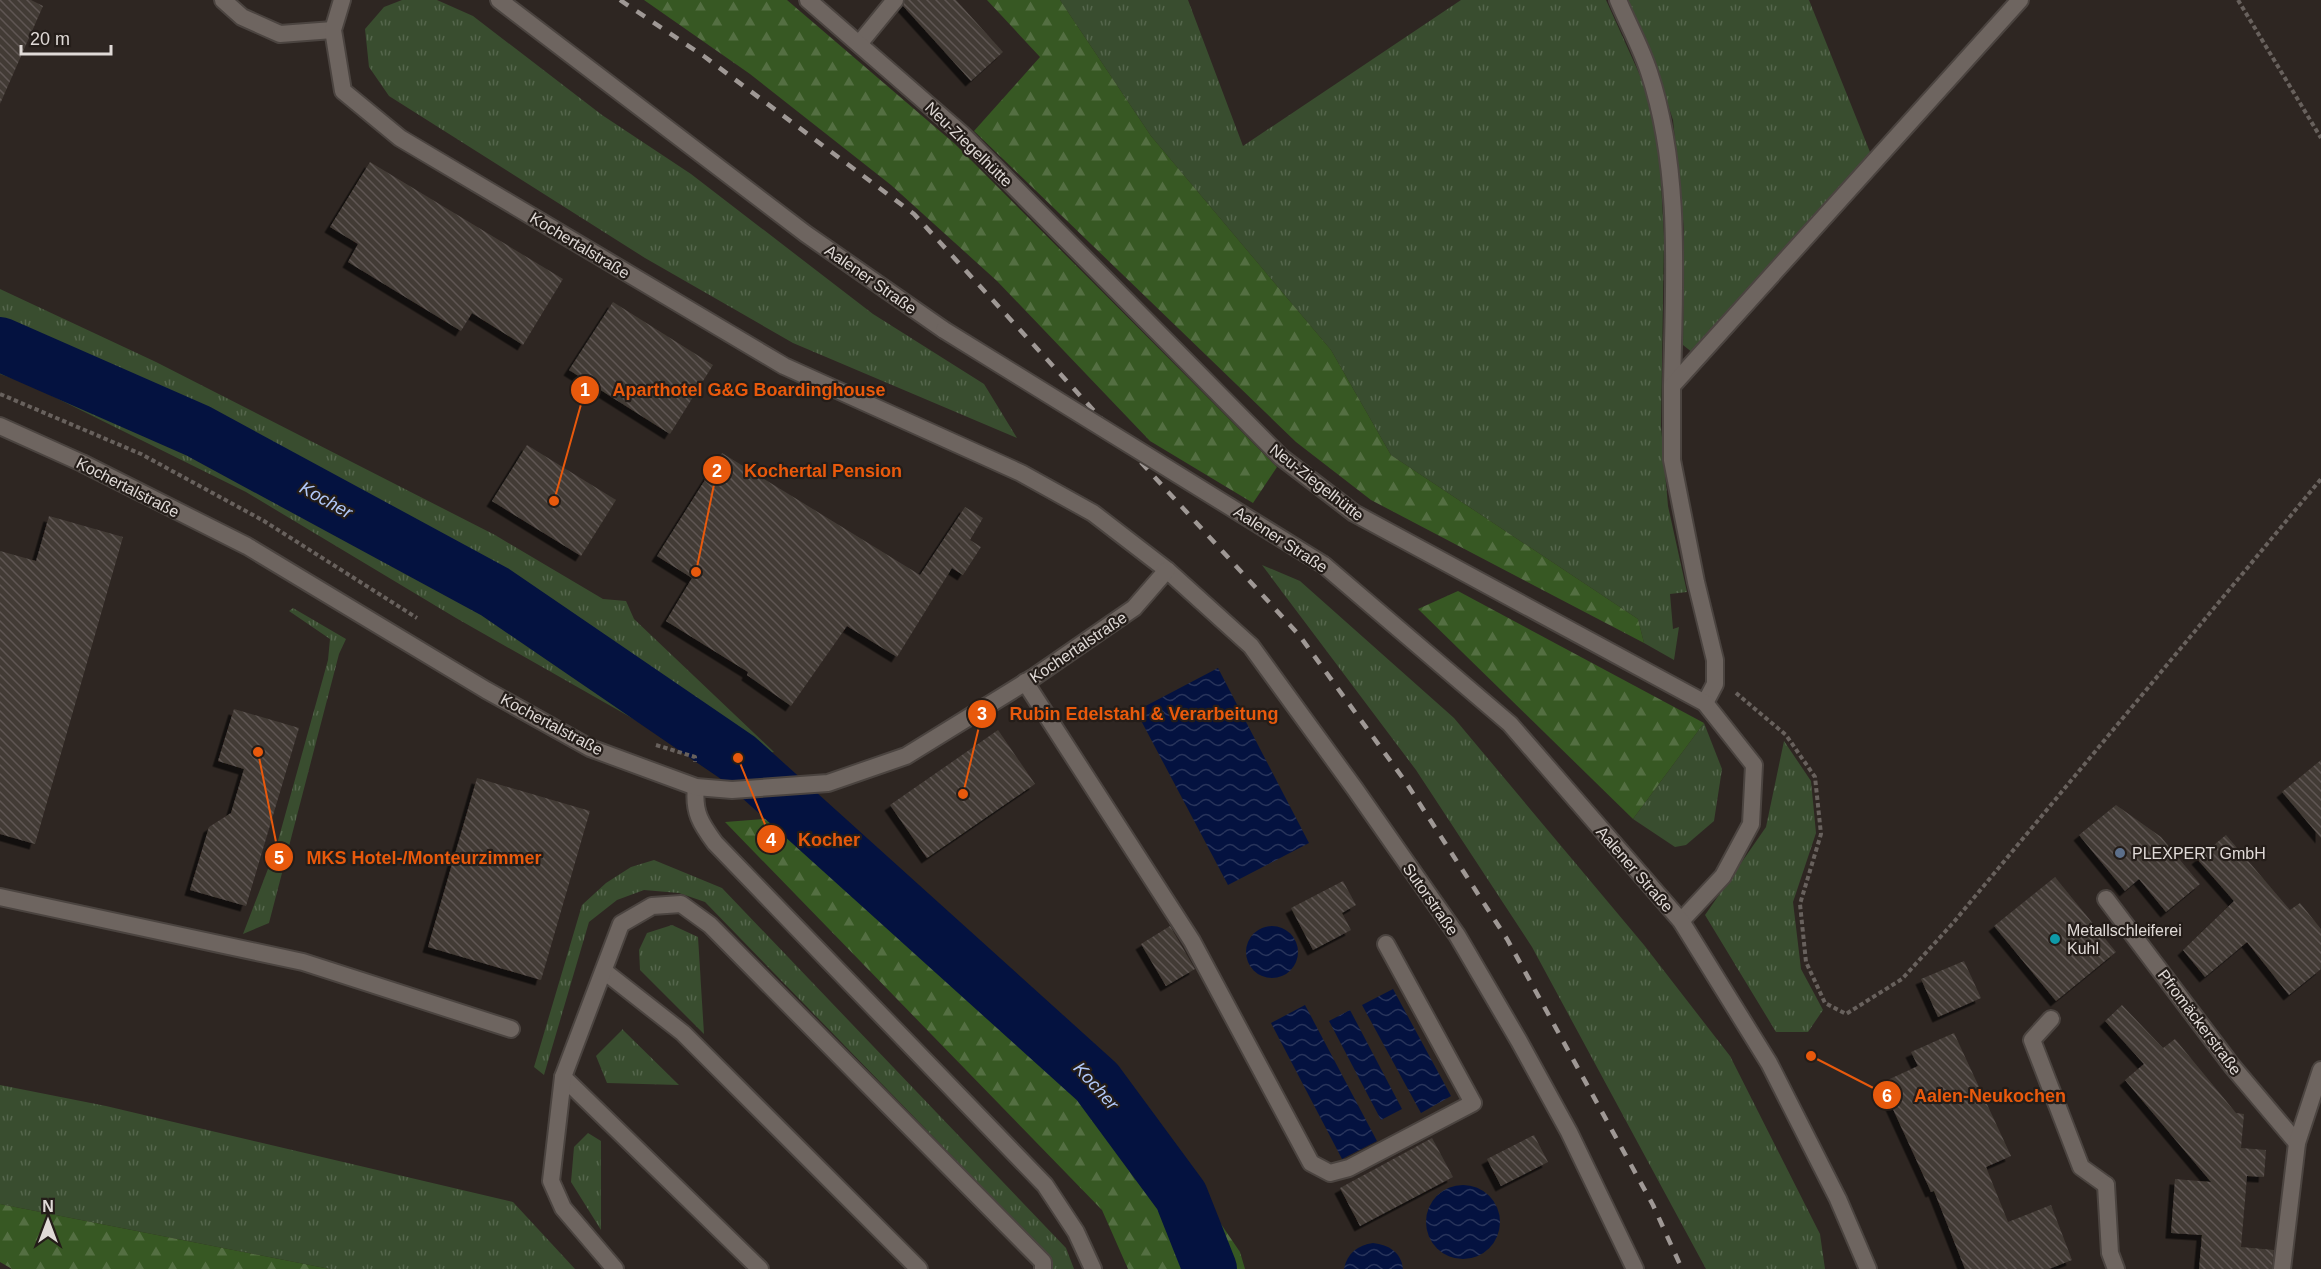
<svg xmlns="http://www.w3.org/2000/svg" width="2321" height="1269" font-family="Helvetica,sans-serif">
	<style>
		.grass { fill: url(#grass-tufts) }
		.forest { fill: url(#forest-firs) }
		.water { fill: url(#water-waves) }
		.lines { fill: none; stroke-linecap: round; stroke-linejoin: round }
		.river { stroke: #041240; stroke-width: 54 }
		.building { fill: url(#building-back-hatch); filter: url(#shadow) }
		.service-casing { stroke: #4b4440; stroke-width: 20 }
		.minor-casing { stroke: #4b4440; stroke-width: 20 }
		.tertiary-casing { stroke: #4b4440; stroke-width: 20 }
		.path { stroke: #68615d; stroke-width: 4; stroke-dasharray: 4.5 3; stroke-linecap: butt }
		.service { stroke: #6e6560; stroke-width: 16 }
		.minor { stroke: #6e6560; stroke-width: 16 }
		.tertiary { stroke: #6e6560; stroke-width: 16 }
		.rail { stroke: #9f9895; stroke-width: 4.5; stroke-dasharray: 10 10; stroke-linecap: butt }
		.tertiary-bridge-casing { stroke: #4b4440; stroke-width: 20; stroke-linecap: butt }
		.tertiary-bridge { stroke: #6e6560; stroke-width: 16 }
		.service-dot { fill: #5c6f8a; stroke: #241d19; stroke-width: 2 }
		.culture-dot { fill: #0f9aa8; stroke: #241d19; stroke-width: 2 }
		.labels { text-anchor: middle; stroke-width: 4.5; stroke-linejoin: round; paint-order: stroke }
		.street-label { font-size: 16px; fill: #e0dad7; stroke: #241d19 }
		.poi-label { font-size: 16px; fill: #e0dad7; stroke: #241d19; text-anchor: start }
		.water-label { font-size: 18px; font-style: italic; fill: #b1c8f8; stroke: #241d19 }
		.leader { fill: none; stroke: #e8590c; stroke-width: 2 }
		.callout-dot { fill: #e8590c; stroke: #241d19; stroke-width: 2 }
		.mark-label { font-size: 18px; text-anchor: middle; font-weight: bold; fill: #fff }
		.callout-label { font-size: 18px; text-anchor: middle; font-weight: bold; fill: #e8590c; stroke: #241d19; stroke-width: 4.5; stroke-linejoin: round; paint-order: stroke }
	</style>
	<defs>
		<pattern id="grass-tufts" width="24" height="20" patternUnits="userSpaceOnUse" patternTransform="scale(1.5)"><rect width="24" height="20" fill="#394d2f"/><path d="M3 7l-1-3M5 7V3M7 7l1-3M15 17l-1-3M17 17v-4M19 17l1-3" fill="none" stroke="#55664c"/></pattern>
		<pattern id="forest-firs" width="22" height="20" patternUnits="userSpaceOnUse" patternTransform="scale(1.5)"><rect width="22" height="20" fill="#375823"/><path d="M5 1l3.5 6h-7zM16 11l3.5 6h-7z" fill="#546f42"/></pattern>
		<pattern id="water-waves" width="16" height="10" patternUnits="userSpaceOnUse" patternTransform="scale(1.5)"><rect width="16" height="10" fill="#041240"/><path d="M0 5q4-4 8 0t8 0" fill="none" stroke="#28345b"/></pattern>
		<pattern id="building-back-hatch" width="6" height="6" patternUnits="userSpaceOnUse" patternTransform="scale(1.5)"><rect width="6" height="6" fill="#433b36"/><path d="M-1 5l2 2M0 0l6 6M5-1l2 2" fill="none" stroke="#5e5752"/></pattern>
		<filter id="shadow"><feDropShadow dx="-5.5" dy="5.5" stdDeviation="0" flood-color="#0009"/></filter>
	</defs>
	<rect width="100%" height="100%" fill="#2e2622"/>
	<g class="grass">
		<polygon points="402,0 437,0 473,16 602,115 691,174 873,314 984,384 1017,438 793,343 645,258 389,96 369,67 365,29 384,7"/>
		<polygon points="1060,0 1188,0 1243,146 1461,0 1606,0 1643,82 1659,145 1664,237 1661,426 1668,506 1687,592 1670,594 1673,629 1679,627 1674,660 1644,643 1638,619 1391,455 1331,350 1151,136"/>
		<polygon points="1627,0 1809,0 1872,157 1693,353 1683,345 1684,229 1673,120 1645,36"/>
		<polygon points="0,289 156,362 495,535 603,599 626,601 634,619 774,752 752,756 674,742 456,618 246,492 28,384 0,374"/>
		<polygon points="1262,565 1300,581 1454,718 1644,945 1730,1056 1820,1234 1825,1269 1706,1269 1532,947 1416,770"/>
		<polygon points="293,608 346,639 339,654 269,923 243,934 276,848 328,660 330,639 289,611"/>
		<polygon points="1704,723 1722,769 1714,821 1686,845 1675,847 1633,819"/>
		<polygon points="1784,741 1811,781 1816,833 1793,902 1801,969 1823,1010 1808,1032 1776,1032 1705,915 1766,827"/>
		<polygon points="654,860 722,888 1066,1248 1074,1269 1053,1269 1052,1259 705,902 679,893 644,890 617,900 589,922 544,1075 534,1067 582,905 606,883 631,867"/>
		<polygon points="672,925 698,937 704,1034 640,970 639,950 647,933"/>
		<polygon points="623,1029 623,1030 679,1085 607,1083 596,1056"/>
		<polygon points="0,1085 106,1106 513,1202 575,1269 330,1269 0,1204"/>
		<polygon points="588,1133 601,1141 601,1230 571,1182 574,1147"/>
	</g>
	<g class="forest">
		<polygon points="644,0 787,0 955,144 1277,467 1253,503 1150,441 997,281 891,185 750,74"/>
		<polygon points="987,0 1060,0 1151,136 1331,350 1391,455 1638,619 1644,643 1371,500 1296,442 974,131 1040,57"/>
		<polygon points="1458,591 1704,723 1633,819 1418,609"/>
		<polygon points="827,814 1125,1083 1240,1252 1245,1269 1128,1269 1102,1210 725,822"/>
		<polygon points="0,1204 330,1269 12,1269 0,1262"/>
	</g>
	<g class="water">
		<polygon points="1218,668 1309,843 1228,885 1136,711"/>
		<circle cx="1272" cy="952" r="26"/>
		<polygon points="1393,989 1451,1096 1421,1113 1362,1005"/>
		<polygon points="1305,1005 1377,1141 1342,1159 1271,1023"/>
		<polygon points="1350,1010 1402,1109 1381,1120 1329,1021"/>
		<circle cx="1463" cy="1222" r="37"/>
		<path d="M1373,1243C1389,1245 1401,1252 1403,1269H1344C1347,1253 1358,1245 1373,1243Z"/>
	</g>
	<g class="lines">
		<polyline class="river" points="0,344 198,431 495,592 738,758 1097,1082 1181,1196 1210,1269"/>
	</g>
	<g class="building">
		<polygon points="0,0 31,0 43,6 0,104"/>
		<polygon points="905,0 956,0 1003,52 971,81 903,6"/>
		<polygon points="370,162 563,279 523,345 472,313 461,331 348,262 358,244 330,227"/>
		<polygon points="613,302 713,365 670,434 569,370"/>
		<polygon points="527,445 616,500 581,556 492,501"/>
		<polygon points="722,453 920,575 965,507 983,518 970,540 981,547 963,575 952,568 897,657 847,626 791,706 747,675 748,672 666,621 692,578 657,556"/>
		<polygon points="49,516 123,537 35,844 0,834 0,551 36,561"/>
		<polygon points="234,709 299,728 246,906 190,890 209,827 231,813 244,769 218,761"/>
		<polygon points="998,730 1035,784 927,858 890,805"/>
		<polygon points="2321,760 2321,838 2282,792"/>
		<polygon points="477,778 590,811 541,980 428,947"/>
		<polygon points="2116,805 2161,837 2200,884 2166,912 2139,879 2125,891 2079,835"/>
		<polygon points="2226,835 2290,910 2300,903 2321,929 2321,969 2289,995 2247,942 2205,977 2183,950 2234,901 2197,859"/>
		<polygon points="2055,877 2116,952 2056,1001 1994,926"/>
		<polygon points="1343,881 1356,905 1342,913 1351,930 1313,950 1291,908"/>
		<polygon points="1170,926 1195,969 1166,986 1141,944"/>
		<polygon points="1964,961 1981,998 1938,1017 1921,979"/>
		<polygon points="2122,1005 2163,1048 2175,1039 2236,1113 2244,1114 2241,1148 2266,1150 2264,1177 2247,1176 2241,1247 2274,1250 2272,1269 2199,1269 2202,1235 2171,1233 2175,1179 2211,1182 2125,1080 2144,1064 2105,1021"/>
		<polygon points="1954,1033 2011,1156 1986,1167 2008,1222 2051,1205 2072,1260 2049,1269 1965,1269 1934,1191 1931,1192 1881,1083 1918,1066 1911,1052"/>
		<polygon points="1534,1135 1548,1162 1501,1186 1487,1159"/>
		<polygon points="1432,1138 1453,1177 1360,1226 1340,1188"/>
	</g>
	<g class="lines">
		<defs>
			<g id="service">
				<polyline points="223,0 242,17 280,34 333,30"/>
				<path d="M1618,0C1628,24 1641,47 1649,72C1682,171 1674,282 1672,386"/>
				<polyline points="859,44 895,0"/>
				<polyline points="1025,682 1192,941 1311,1163 1330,1173 1349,1168 1473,1103 1386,944"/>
				<polyline points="1705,703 1715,684 1715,660 1696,582 1672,460 1672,386 2020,0"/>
				<path d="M696,787C693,812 701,824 715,843L1045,1185L1076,1232L1093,1269"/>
				<polyline points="0,897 303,962 511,1029"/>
				<polyline points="604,971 683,1033 919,1269"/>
				<polyline points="2051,1019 2032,1040 2081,1167 2106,1185"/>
				<polyline points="563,1077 760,1269"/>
				<polyline points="615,1269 563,1208 551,1181 563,1077 621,924 652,906 681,904 710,925 1043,1262 1043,1269"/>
			</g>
			<g id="minor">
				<polyline points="342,0 333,30 343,91 400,138 784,366 1021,473 1093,513 1167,570 1251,646 1355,789 1457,935 1519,1041 1569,1132 1635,1269"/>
				<polyline points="0,426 82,463 247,546 486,690 590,748 696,787 732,790 828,783 906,756 1034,677 1134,608 1167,570"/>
				<polyline points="2106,899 2232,1066 2297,1143"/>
				<polyline points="2106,1185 2110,1253 2116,1269"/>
				<polyline points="2282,1269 2297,1143 2321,1070"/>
			</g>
			<g id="tertiary">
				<polyline points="499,0 806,234 944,330"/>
				<polyline points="808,0 962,134 1281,457 1354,513 1705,703 1754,765 1751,824 1723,876 1681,921"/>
				<polyline points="1324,565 1510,724 1681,921 1769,1063 1838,1199 1868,1269"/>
			</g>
		</defs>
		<use href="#service" class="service-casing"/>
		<use href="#minor" class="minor-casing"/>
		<use href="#tertiary" class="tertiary-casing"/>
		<g class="path">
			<polyline points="2238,0 2321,138"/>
			<polyline points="0,394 141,454 264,521 417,618"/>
			<polyline points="1736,693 1786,735 1815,777 1821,834 1800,904 1806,962 1825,1003 1846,1014 1902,979 1953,923 2321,479"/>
			<polyline points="656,745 695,757 695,762"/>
		</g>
		<use href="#service" class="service"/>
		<use href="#minor" class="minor"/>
		<use href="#tertiary" class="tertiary"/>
		<polyline class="rail" points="620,0 705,57 914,214 1299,635 1405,781 1507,939 1653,1205 1682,1269"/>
		<defs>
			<polyline id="tertiary-bridge" points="944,330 1324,565"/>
		</defs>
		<use href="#tertiary-bridge" class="tertiary-bridge-casing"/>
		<use href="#tertiary-bridge" class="tertiary-bridge"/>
	</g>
	<circle class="service-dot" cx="2120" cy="853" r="6"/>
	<circle class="culture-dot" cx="2055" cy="939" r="6"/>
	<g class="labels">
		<g class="street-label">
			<text transform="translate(969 144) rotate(44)" y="6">Neu-Ziegelhütte</text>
			<text transform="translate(580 245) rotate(31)" y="6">Kochertalstraße</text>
			<text transform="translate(871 279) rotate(35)" y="6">Aalener Straße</text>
			<text transform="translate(1317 482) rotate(38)" y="6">Neu-Ziegelhütte</text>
			<text transform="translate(128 487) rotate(27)" y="6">Kochertalstraße</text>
			<text transform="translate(1281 539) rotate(33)" y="6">Aalener Straße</text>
			<text transform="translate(1078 647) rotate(-34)" y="6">Kochertalstraße</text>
			<text transform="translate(552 724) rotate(28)" y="6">Kochertalstraße</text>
			<text transform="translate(1635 869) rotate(49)" y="6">Aalener Straße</text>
			<text transform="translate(1431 899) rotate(55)" y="6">Sutorstraße</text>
			<text transform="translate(2200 1022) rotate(53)" y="6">Pfromäckerstraße</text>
		</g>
		<g class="poi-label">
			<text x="2132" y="859">PLEXPERT GmbH</text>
			<text x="2067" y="936">Metallschleiferei<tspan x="2067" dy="18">Kuhl</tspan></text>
		</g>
		<g class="water-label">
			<text transform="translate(326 500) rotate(29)" y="6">Kocher</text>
			<text transform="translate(1096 1086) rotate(48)" y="6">Kocher</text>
		</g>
	</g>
	<path class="leader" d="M554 501L585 390M696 572L717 470M963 794L982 714M738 758L771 839M258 752L279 857M1811 1056L1887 1095"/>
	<g class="callout-dot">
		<circle cx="554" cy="501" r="6"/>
		<circle cx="696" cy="572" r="6"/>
		<circle cx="963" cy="794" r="6"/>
		<circle cx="738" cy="758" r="6"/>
		<circle cx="258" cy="752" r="6"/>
		<circle cx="1811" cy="1056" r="6"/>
		<circle cx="585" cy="390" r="15"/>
		<circle cx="717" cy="470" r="15"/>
		<circle cx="982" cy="714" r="15"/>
		<circle cx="771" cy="839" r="15"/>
		<circle cx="279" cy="857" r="15"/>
		<circle cx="1887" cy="1095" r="15"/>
	</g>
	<g class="mark-label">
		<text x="585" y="396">1</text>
		<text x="717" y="477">2</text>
		<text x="982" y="720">3</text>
		<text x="771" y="846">4</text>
		<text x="279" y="864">5</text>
		<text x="1887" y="1102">6</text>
	</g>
	<g class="callout-label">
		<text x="749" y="396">Aparthotel G&amp;G Boardinghouse</text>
		<text x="823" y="477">Kochertal Pension</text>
		<text x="1144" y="720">Rubin Edelstahl &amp; Verarbeitung</text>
		<text x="829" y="846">Kocher</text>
		<text x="424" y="864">MKS Hotel-/Monteurzimmer</text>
		<text x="1990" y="1102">Aalen-Neukochen</text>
	</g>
	<g transform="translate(48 1221)" stroke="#241d19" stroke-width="4.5" paint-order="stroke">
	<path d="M0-4.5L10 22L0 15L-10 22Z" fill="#e0dad7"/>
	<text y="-9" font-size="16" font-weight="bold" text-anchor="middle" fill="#e0dad7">N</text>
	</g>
	<path d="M21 45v9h90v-9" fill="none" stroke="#e0dad7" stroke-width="3"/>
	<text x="30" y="45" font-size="18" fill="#e0dad7" stroke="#241d19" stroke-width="4.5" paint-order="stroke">20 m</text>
</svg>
